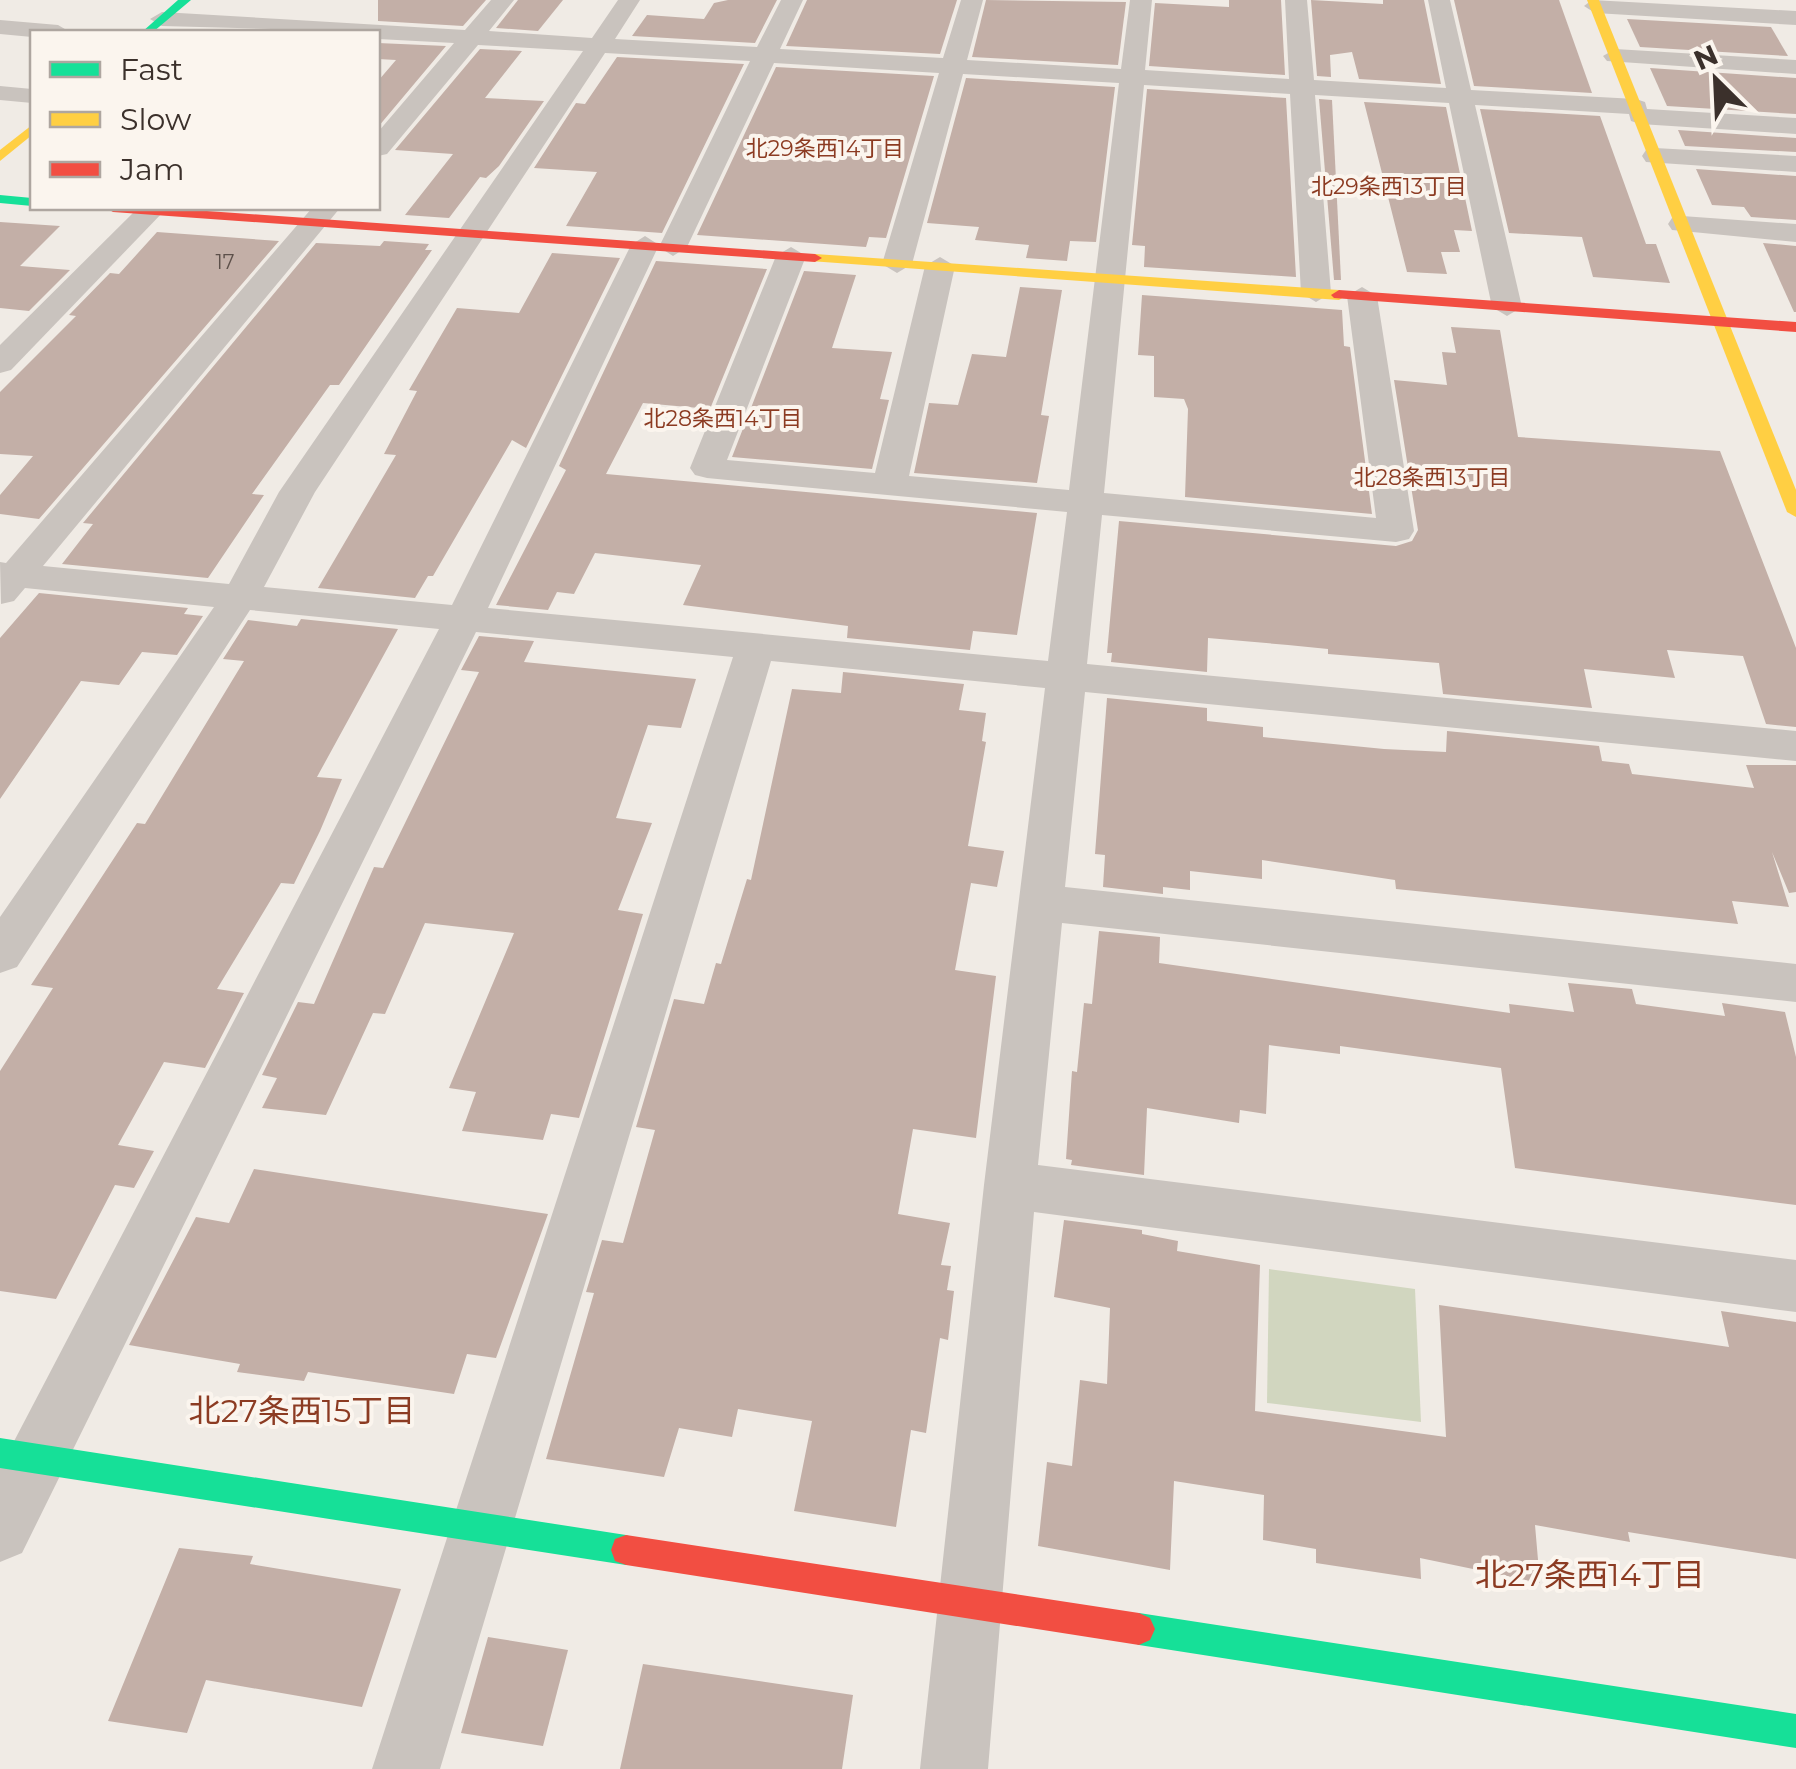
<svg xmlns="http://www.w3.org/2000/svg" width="1796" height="1769" font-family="Montserrat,'Noto Sans JP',sans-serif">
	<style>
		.green { fill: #d1d6bf }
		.building { fill: #c3afa7 }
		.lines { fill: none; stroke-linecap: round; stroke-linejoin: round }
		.street { fill: #c9c3be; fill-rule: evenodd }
		.fast { fill: #16e098; fill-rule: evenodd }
		.slow { fill: #ffcf43; fill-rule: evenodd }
		.jam { fill: #f24e42; fill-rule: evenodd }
		.labels { text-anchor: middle; stroke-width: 8; stroke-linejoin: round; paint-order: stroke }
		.number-label { font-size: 20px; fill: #5d504a }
		.far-neighbourhood-label { font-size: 22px; fill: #8c3b22; stroke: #fbf5ee }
		.near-neighbourhood-label { font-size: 32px; fill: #8c3b22; stroke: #fbf5ee }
	</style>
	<rect width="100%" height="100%" fill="#f0ebe5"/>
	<polygon class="green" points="1269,1269 1415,1289 1421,1422 1267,1403"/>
	<g class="building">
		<polygon points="378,0 486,0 463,26 378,21"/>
		<polygon points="518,0 563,0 538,31 496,28"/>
		<polygon points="728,0 777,0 755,43 632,36 647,15 704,19 714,3"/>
		<polygon points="807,0 957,0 940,54 786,46"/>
		<polygon points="986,0 1126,2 1118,65 972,57"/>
		<polygon points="1229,0 1281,0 1285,75 1149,66 1155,3 1229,7"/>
		<polygon points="1311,0 1383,4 1383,0 1424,0 1441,84 1359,79 1352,52 1330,55 1331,77 1317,76"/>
		<polygon points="1454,0 1559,0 1592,93 1474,86"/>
		<polygon points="1627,19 1771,27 1788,56 1640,47"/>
		<polygon points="378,43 446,46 378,127 378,81 396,60 378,59"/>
		<polygon points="480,49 522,51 485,98 544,101 499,166 486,178 480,177 449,218 405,215 453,154 395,150"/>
		<polygon points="617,57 744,64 662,233 566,226 597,172 534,168 576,103 585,104"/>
		<polygon points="776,67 934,76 886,238 869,237 866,247 697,235"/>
		<polygon points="1650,68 1796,78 1796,114 1667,106"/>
		<polygon points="966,78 1115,87 1096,242 1070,241 1067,261 1026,258 1029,245 975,240 979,227 927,223"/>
		<polygon points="1147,89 1286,98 1296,277 1144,267 1145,246 1132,245"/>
		<polygon points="1319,99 1332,100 1341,280 1334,280"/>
		<polygon points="1364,102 1446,107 1472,231 1454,230 1460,252 1441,252 1447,274 1407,272"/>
		<polygon points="1480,109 1600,116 1646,244 1656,244 1670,283 1593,277 1582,237 1509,233"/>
		<polygon points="1678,130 1796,138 1796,152 1685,146"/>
		<polygon points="1696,169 1796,176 1796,220 1751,217 1744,207 1712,205"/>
		<polygon points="0,222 60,226 20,266 70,270 29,311 0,308"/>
		<polygon points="157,232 279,241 39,519 0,514 0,495 33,456 0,454 0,392 76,316 69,315 110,273 119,274"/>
		<polygon points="384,241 429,244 425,250 432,250 339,385 330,385 252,494 264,495 208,578 62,564 93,524 83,523 316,243 380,246"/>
		<polygon points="1763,243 1796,246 1796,312 1794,312"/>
		<polygon points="552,253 620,258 526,448 512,440 433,576 428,576 415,598 318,588 396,455 384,454 417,391 409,390 457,308 519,313"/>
		<polygon points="656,261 767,269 710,409 643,403 606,474 1037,513 1017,635 973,631 970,650 847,638 848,626 683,605 701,565 595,553 574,594 557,592 548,610 496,605 566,470 559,466"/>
		<polygon points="804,271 856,275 832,348 892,352 880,399 889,400 872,469 732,457"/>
		<polygon points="1020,287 1062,290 1041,415 1049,416 1037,483 914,473 929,403 958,405 972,354 1006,357"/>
		<polygon points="1142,295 1342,310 1344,346 1350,347 1372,514 1185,497 1188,409 1184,399 1154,397 1154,356 1138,355"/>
		<polygon points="1451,327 1500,330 1518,437 1720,451 1796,648 1796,727 1766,724 1743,656 1667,650 1675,678 1584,669 1592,708 1443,694 1439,663 1328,654 1328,649 1288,645 1208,638 1207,672 1111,662 1112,653 1107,653 1119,521 1396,546 1412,541 1418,530 1394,380 1447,385 1442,352 1456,353"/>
		<polygon points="39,593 188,608 184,614 203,616 177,655 142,652 119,685 81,681 0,799 0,638"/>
		<polygon points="301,619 398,629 317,777 342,779 320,831 294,884 281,883 217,989 244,993 205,1068 164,1062 118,1145 154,1151 134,1188 115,1185 56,1299 0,1291 0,1071 53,988 31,985 137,823 145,824 244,661 223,659 248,620 297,626"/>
		<polygon points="479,636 534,641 524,662 696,679 681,728 648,725 616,818 652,823 618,910 643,914 579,1118 551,1114 543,1140 462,1131 476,1092 449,1088 514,933 425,923 385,1014 373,1013 326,1115 262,1108 277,1078 262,1075 298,1002 314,1004 374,867 383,868 479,672 461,670"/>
		<polygon points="843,672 964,684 959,710 986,713 982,741 986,742 968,846 1004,851 997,887 971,883 955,970 996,976 976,1138 913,1129 898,1214 950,1223 941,1265 951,1266 947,1290 954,1291 948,1340 940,1338 926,1433 911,1430 896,1527 794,1511 812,1421 738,1409 732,1437 679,1428 664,1477 546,1459 594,1293 586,1292 602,1240 623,1243 655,1130 636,1127 674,999 704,1004 716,963 721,964 747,879 751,880 792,689 841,693"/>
		<polygon points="1107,698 1207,708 1207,721 1263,727 1263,737 1384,749 1446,752 1447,731 1599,746 1602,761 1629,764 1632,774 1754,788 1746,765 1796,765 1796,892 1789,893 1772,852 1789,907 1732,901 1738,924 1396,889 1395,880 1262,860 1262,879 1190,871 1190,890 1163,887 1163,894 1103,887 1105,855 1095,854"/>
		<polygon points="1099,931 1160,937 1159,963 1510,1013 1509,1004 1574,1012 1568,983 1632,989 1636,1004 1725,1016 1722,1003 1785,1012 1796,1057 1796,1205 1515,1168 1501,1068 1340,1046 1340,1054 1269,1045 1266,1114 1240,1110 1239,1123 1147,1108 1144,1175 1071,1165 1072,1160 1066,1159 1072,1071 1077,1072 1084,1003 1092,1004"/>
		<polygon points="254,1169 548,1214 496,1358 467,1354 454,1394 308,1372 304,1381 237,1372 240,1364 129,1345 196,1217 229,1223"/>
		<polygon points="1064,1220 1142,1230 1142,1234 1178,1241 1177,1251 1260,1265 1255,1411 1446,1437 1439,1305 1729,1347 1721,1311 1796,1322 1796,1559 1628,1532 1630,1542 1535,1525 1540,1583 1420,1558 1421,1579 1316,1563 1316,1549 1263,1540 1264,1495 1174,1481 1170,1570 1038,1546 1047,1462 1072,1466 1080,1380 1107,1384 1110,1308 1054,1297"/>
		<polygon points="179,1548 253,1556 250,1564 401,1589 362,1707 206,1680 187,1733 108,1721"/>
		<polygon points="488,1637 568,1650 543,1746 461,1733"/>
		<polygon points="643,1664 853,1695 842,1769 620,1769"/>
	</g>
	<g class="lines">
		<g class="street">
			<path d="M491,0H514L489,31L592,38L618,0H640L615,39L757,47L781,0H803L780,49L943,58L961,0H983L967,60L1121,69L1130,0H1152L1145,70L1289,79L1285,0H1307L1314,80L1446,88L1428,0H1450L1471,90L1636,99L1645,102L1647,109L1796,118V134L1640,124L1631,121L1629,114L1475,105L1522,307L1507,316L1492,307L1449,103L1315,95L1331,293L1316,302L1301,293L1290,94L1144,85L1104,493L1376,518L1347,296L1362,287L1377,296L1414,531L1409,539L1396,542L1102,515L1087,664L1796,731V761L1085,692L1065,887L1796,964V1002L1062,923L1038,1165L1796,1260V1312L1034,1212L988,1769H920L984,1185L1045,688L771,661L440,1769H372L733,657L476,632L22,1553L0,1562V1468L439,629L250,610L17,967L0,973V917L214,607L25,588L14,601L1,604L0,562L6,563L312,208H340L43,566L229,584L279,492L583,51L478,45L387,154L378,156V132L454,43L378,39V32L162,26L150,19L162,12L465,30ZM605,53L750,61L659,247L673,256L687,247L774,63L939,73L882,264L897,273L912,264L963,74L1119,83L1069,490L909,476L955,266L940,257L925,266L875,473L727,460L806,256L791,247L776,256L690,468L695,475L707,478L1067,512L1048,661L488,608L659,245L645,236L631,245L452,605L264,587L315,492Z"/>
			<polygon points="1592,0 1796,11 1796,25 1595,13 1584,6"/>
			<polygon points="0,20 58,25 70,32 32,32 32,37 0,34"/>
			<polygon points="1615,49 1796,60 1796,74 1607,61 1603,56"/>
			<polygon points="0,86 32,89 32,103 0,100"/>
			<polygon points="1655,148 1796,156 1796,172 1646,162 1642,156 1646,150"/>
			<polygon points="138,208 165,210 11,370 0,373 0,345"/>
			<polygon points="1682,216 1796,224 1796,242 1672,230 1668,224 1672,218"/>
		</g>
		<g class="fast">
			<polygon points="178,0 191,0 153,32 142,32"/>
			<polygon points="0,195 32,198 32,206 0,203"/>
			<polygon points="0,1438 626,1535 637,1539 641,1550 637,1561 626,1565 0,1468"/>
			<polygon points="1139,1613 1796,1714 1796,1748 1139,1645 1128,1640 1123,1629 1128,1618"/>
		</g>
		<g class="slow">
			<polygon points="1587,0 1599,0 1796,490 1796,517 1787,512"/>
			<polygon points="32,125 32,135 0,161 0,150"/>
			<polygon points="815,254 1339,290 1347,295 1339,300 810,261 808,258"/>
		</g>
		<g class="jam">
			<polygon points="106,208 165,208 815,254 822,258 815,262 113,212"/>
			<polygon points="1339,290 1796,322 1796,332 1334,298 1331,295"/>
			<polygon points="626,1535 1139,1613 1150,1618 1155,1629 1150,1640 1139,1645 626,1565 615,1561 611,1550 615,1539"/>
		</g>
	</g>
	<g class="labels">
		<g class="number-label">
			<text x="225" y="269">17</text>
		</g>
		<g class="far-neighbourhood-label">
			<text x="825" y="156">北29条西14丁目</text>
			<text x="1389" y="194">北29条西13丁目</text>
			<text x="723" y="426">北28条西14丁目</text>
			<text x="1432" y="485">北28条西13丁目</text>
		</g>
		<g class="near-neighbourhood-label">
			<text x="302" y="1422">北27条西15丁目</text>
			<text x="1590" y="1586">北27条西14丁目</text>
		</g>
	</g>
	<rect x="30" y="30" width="350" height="180" fill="#fbf5ee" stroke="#aea6a0" stroke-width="2.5"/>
	<rect x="50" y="62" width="50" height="15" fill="#16e098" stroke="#aea6a0" stroke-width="2.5"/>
	<text x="120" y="80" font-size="30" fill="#3b302b">Fast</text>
	<rect x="50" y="112" width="50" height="15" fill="#ffcf43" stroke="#aea6a0" stroke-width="2.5"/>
	<text x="120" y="130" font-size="30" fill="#3b302b">Slow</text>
	<rect x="50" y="162" width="50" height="15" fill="#f24e42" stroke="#aea6a0" stroke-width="2.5"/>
	<text x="120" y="180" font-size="30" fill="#3b302b">Jam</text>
	<g transform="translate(1716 80) rotate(336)" stroke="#fbf5ee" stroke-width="8" paint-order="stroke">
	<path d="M0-8L18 38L0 25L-18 38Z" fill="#3b302b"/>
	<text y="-15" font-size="28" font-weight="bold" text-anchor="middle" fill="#3b302b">N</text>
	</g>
</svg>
